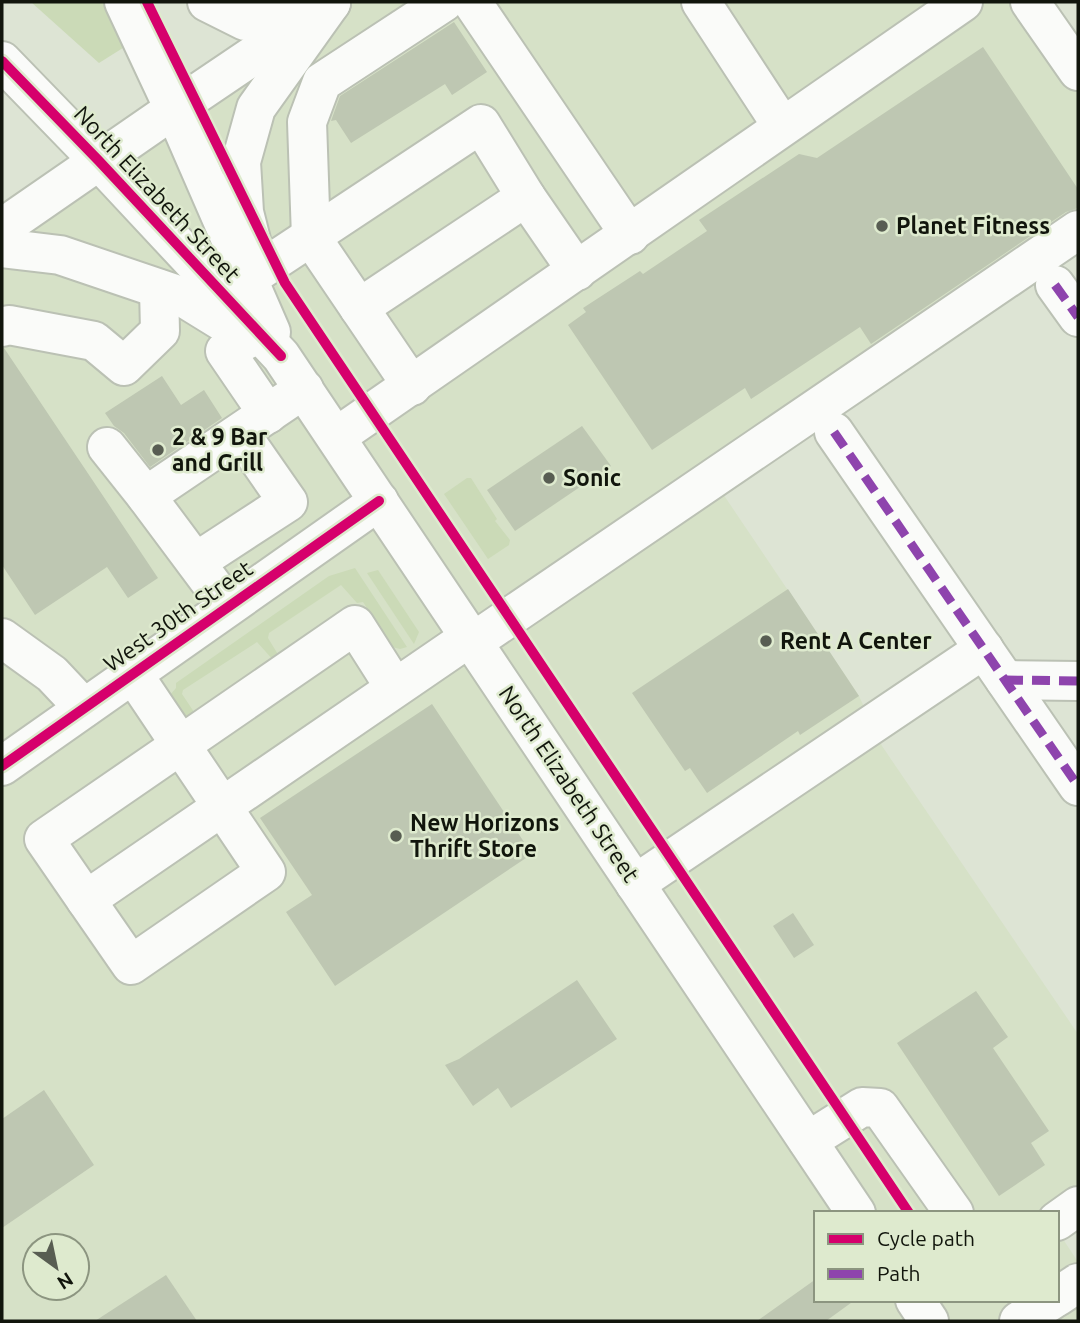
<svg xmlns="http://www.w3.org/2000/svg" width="1080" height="1323" font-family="Ubuntu,sans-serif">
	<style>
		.built { fill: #d6e1c7; fill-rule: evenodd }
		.green { fill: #cbdab7 }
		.building { fill: #bec7b2 }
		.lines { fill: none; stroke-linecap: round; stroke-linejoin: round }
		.minor-casing { stroke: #bbc1b4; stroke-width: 42 }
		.major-casing { stroke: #bbc1b4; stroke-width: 42 }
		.minor { stroke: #fafbf9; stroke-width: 38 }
		.major { stroke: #fafbf9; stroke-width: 38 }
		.quiet { stroke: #8e44ad; stroke-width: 9; stroke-dasharray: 18 9; stroke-linecap: butt }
		.cycleway-casing { stroke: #deeace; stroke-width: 15 }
		.cycleway { stroke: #d6006c; stroke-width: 10 }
		.poi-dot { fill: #585d52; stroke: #deeace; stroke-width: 2.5 }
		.labels { text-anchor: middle; stroke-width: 5; stroke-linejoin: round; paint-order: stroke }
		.street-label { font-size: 23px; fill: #11150c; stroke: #deeace }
		.poi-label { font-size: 23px; font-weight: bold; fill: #11150c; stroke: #deeace; text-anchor: start }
	</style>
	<rect width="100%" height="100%" fill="#dde4d4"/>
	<path class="built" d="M333,2H1030L1078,71V241L717,485L859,696L882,746L1078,1034V1192L1057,1213H816V1300H1057V1230L1078,1262V1321H2V228ZM35,1246H77V1288H35Z"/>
	<g class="green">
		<polygon points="31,2 104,2 126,46 99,63"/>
		<polygon points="467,478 471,478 497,519 495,521 510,540 509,545 488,559 444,494"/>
		<polygon points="355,568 407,647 400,649 392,647 363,602 357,603 341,585 269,633 268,638 279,656 274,661 257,642 183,690 182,694 194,712 189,717 185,716 170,695 176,688 176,683 329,576"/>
		<polygon points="378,570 419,632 414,644 367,573"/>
	</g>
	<g class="building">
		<polygon points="454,22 487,72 452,95 445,84 351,143 336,120 331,121 340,96"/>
		<polygon points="983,47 1078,189 1078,208 1066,212 871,344 860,327 751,399 745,388 652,450 568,325 586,312 583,308 640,271 643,274 707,231 699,220 799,154 817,158"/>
		<polygon points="2,348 4,348 158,578 128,598 107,567 35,615 2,565"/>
		<polygon points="162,376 181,405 204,390 222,418 150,467 124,433 114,426 105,413"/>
		<polygon points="582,426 611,466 515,531 487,490"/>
		<polygon points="788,589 859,696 800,735 798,731 707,793 690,768 685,771 632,693"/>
		<polygon points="432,704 532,854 335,986 286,912 312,895 260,818"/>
		<polygon points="793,913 814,945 794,958 773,926"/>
		<polygon points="577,980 617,1039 511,1108 498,1088 473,1106 445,1065 459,1059"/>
		<polygon points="976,991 1008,1037 993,1048 1049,1131 1031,1143 1045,1165 999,1196 897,1043"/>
		<polygon points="44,1090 94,1165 2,1228 2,1119"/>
		<polygon points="166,1275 197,1321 95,1321"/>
		<polygon points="816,1279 816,1300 855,1300 826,1321 757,1321"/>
	</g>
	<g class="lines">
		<defs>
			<g id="minor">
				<polyline points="472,2 630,235"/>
				<polyline points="701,2 782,126"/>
				<polyline points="1030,2 1078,71"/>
				<polyline points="174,109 328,5"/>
				<polyline points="526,197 577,271"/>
				<polyline points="259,271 481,124 526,197 359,308"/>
				<polyline points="1055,285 1078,317"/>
				<polyline points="2,327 9,325 94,341 124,366 160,331 159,289"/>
				<polyline points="250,338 225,351 268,414"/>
				<polyline points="412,386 311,237 307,122 322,82 444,2"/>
				<polyline points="834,432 1078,786"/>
				<polyline points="336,437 963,2"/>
				<polyline points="107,447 146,496"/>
				<polyline points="196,562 288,502 240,433"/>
				<polyline points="228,606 146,496 304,389"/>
				<polyline points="2,638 52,674 84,708"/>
				<polyline points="473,642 1078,230"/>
				<polyline points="1005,680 1078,681"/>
				<polyline points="395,688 355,625 44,839 86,900 470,637"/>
				<polyline points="2,766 379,501"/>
				<polyline points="635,884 984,649"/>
				<polyline points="86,900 131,965 266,872 133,674"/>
				<polyline points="808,1141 862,1107 880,1108 954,1213"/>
				<polyline points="1057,1221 1078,1206"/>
				<polyline points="1057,1297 1078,1283"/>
				<polyline points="1019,1321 1052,1300"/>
			</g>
			<g id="major">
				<polyline points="124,2 174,109 271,332"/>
				<polyline points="207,2 245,21 331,3"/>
				<polyline points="2,61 99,161 281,356 856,1213"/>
				<polyline points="2,228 174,109"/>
				<polyline points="2,248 60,255 181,296 241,333"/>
				<polyline points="254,252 244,212 241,162 256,108 331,3"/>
				<polyline points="915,1300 929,1321"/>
			</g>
		</defs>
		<use href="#minor" class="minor-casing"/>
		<use href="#major" class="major-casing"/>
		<use href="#minor" class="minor"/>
		<use href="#major" class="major"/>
		<g class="quiet">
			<polyline points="1055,285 1078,317"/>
			<polyline points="834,432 1078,786"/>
			<polyline points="1005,680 1078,681"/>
		</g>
		<defs>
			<g id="cycleway">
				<polyline points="147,2 285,283 909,1213"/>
				<polyline points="2,61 99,161 281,356"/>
				<polyline points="2,766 379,501"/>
			</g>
		</defs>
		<use href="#cycleway" class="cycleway-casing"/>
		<use href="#cycleway" class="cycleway"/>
	</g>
	<g class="poi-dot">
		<circle cx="882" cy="226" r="7"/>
		<circle cx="158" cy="450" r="7"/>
		<circle cx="549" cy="478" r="7"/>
		<circle cx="766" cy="641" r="7"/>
		<circle cx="396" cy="836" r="7"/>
	</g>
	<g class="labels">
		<g class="street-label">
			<text transform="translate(157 194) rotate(47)" y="8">North Elizabeth Street</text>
			<text transform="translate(178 616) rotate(-35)" y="8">West 30th Street</text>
			<text transform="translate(569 784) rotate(56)" y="8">North Elizabeth Street</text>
		</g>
		<g class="poi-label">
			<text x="896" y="234">Planet Fitness</text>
			<text x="172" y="445">2 &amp; 9 Bar<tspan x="172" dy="26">and Grill</tspan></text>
			<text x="563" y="486">Sonic</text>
			<text x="780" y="649">Rent A Center</text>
			<text x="410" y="831">New Horizons<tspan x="410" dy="26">Thrift Store</tspan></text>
		</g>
	</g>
	<rect width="1080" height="1323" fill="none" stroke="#11150c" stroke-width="7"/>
	<rect x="814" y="1211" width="245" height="91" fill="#deeace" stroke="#8c9580" stroke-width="2"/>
	<rect x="828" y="1234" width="35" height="10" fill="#d6006c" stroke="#8c9580" stroke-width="2"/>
	<text x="877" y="1246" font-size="21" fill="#11150c">Cycle path</text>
	<rect x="828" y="1269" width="35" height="10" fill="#8e44ad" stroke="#8c9580" stroke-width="2"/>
	<text x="877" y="1281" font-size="21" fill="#11150c">Path</text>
	<g transform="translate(56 1267) rotate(147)"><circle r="33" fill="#deeace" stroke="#8c9580" stroke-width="2"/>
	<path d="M0-5L12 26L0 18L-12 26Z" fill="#585d52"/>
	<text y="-10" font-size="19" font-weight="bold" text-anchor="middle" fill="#11150c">N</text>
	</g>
</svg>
